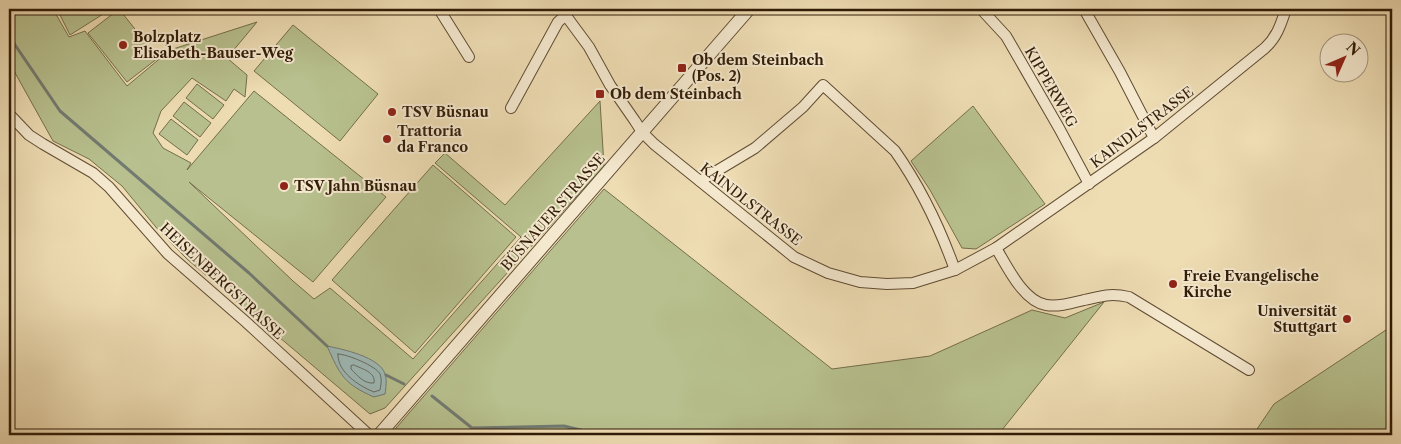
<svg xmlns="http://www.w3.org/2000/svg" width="1401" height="444" font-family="'Libre Caslon Text',serif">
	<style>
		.green { fill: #b7c08e; stroke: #746e4b }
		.water { fill: #9db9b7; stroke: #727a71 }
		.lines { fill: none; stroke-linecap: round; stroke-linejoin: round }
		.shore { stroke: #676a60; stroke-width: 1 }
		.stream { stroke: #727a71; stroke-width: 3 }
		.minor-casing { stroke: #604c33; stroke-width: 12 }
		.tertiary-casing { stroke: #604c33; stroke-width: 14 }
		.minor { stroke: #f4e8ce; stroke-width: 10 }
		.tertiary { stroke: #f4e8ce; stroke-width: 12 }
		.poi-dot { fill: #8f2418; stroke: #f4e8ce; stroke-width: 2 }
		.labels { text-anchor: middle; stroke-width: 4; stroke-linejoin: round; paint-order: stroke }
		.poi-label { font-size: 14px; font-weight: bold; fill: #311c08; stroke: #f4e8ce; text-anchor: start }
		.street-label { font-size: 14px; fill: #311c08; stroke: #f4e8ce }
	</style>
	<rect width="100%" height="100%" fill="#eedcb3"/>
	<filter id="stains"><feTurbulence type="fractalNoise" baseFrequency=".004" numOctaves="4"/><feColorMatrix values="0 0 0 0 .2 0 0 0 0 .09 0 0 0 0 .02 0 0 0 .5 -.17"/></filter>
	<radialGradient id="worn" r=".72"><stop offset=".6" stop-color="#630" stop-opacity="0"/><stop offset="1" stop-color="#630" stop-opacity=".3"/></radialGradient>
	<g class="green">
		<polygon points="9,9 53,9 69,37 85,31 127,86 170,50 257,22 227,58 247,75 245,97 234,89 226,101 192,78 161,111 153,133 163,148 191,163 187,170 254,91 386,197 313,282 189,182 293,281 314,299 330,288 413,359 521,237 435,163 445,153 505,205 600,101 604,166 385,408 370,414 188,260 160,232 122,186 89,159 53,141 9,62"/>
		<polygon points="57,9 111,9 70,35"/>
		<polygon points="119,9 158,58 127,82 88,33"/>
		<polygon points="293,25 378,94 340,141 254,71"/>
		<polygon points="197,84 224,105 213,119 186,98"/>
		<polygon points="184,102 211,123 200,137 173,116"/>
		<polygon points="973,106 1045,204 976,249 962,248 930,190 911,161"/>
		<polygon points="171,119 198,140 187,155 159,134"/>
		<polygon points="433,165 516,237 415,353 332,280"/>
		<polygon points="604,189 832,369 930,356 1032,310 1065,318 1104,302 998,435 390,435"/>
		<polygon points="1392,326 1392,435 1253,435 1274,404"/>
	</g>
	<path class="water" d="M327,346C342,349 380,357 385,374C387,379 386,388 385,394L374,397C344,384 340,375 327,346Z"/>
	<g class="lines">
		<g class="shore">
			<path d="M338,354C347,354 376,366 380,374C382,379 381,385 380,390L374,392C359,386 337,372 338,354Z"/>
			<path d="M354,365C362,369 376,372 374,383C364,384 358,376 351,369V366Z"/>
		</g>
		<g class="stream">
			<polyline points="9,36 60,111 249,273 327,346"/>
			<polyline points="386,375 404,384"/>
			<polyline points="432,396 472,428 564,426 601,435"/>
		</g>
		<defs>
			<g id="minor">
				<polyline points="439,9 469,57"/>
				<path d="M561,9L589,47L610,85L635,121L642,132L654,144L794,257L828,273L860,282L887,284L913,283L955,270L996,248L1154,138L1265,48C1277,37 1281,24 1286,9"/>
				<polyline points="981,9 1006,36 1059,128 1089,184"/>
				<polyline points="1084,9 1120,72 1154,138"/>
				<polyline points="511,108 558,22 566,15"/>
				<polyline points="9,114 29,135 43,144 93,173 109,187 168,254 246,322 369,435"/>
				<path d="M700,181L755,148L803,107L823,85L895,151C921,188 940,228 955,270"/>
				<path d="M996,248C1007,266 1023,301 1046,305C1059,307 1072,303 1084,300C1103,296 1110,293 1129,297L1249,370"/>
			</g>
			<polyline id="tertiary" points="379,435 749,9"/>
		</defs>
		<use href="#minor" class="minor-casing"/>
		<use href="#tertiary" class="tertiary-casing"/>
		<use href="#minor" class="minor"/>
		<use href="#tertiary" class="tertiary"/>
	</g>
	<g class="poi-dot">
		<circle cx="123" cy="45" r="5"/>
		<rect x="677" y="63" width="10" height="10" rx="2.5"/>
		<rect x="595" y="89" width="10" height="10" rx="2.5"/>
		<circle cx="392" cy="112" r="5"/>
		<circle cx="387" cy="139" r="5"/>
		<circle cx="284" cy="186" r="5"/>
		<circle cx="1173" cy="284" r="5"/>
		<circle cx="1347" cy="319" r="5"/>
	</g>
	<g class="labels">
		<g class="poi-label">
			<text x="133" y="42">Bolzplatz<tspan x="133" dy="16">Elisabeth-Bauser-Weg</tspan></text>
			<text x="692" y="65">Ob dem Steinbach<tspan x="692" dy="16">(Pos. 2)</tspan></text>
			<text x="610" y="99">Ob dem Steinbach</text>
			<text x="402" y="117">TSV Büsnau</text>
			<text x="397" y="136">Trattoria<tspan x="397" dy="16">da Franco</tspan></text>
			<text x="294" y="191">TSV Jahn Büsnau</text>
			<text x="1183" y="281">Freie Evangelische<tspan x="1183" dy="16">Kirche</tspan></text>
			<text x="1337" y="316" text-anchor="end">Universität<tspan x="1337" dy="16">Stuttgart</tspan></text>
		</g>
		<g class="street-label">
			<text transform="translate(1051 87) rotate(60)" y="5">KIPPERWEG</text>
			<text transform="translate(1142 127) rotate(-37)" y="5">KAINDLSTRASSE</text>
			<text transform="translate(751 204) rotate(38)" y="5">KAINDLSTRASSE</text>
			<text transform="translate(553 212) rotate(-49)" y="5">BÜSNAUER STRASSE</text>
			<text transform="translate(222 281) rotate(43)" y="5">HEISENBERGSTRASSE</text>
		</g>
	</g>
	<rect width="1401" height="444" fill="none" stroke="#eedcb3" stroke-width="30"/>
	<rect x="10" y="10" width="1381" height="424" fill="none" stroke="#311c08" stroke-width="2.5"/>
	<rect x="15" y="15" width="1371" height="414" fill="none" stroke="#311c08"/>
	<g transform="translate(1344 58) rotate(45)"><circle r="24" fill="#f4e8ce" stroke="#a6967f"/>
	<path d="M0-4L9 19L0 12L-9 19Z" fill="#8f2418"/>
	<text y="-8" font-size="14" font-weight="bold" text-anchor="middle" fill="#311c08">N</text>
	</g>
	<rect width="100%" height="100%" filter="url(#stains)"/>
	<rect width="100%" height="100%" fill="url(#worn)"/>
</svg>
